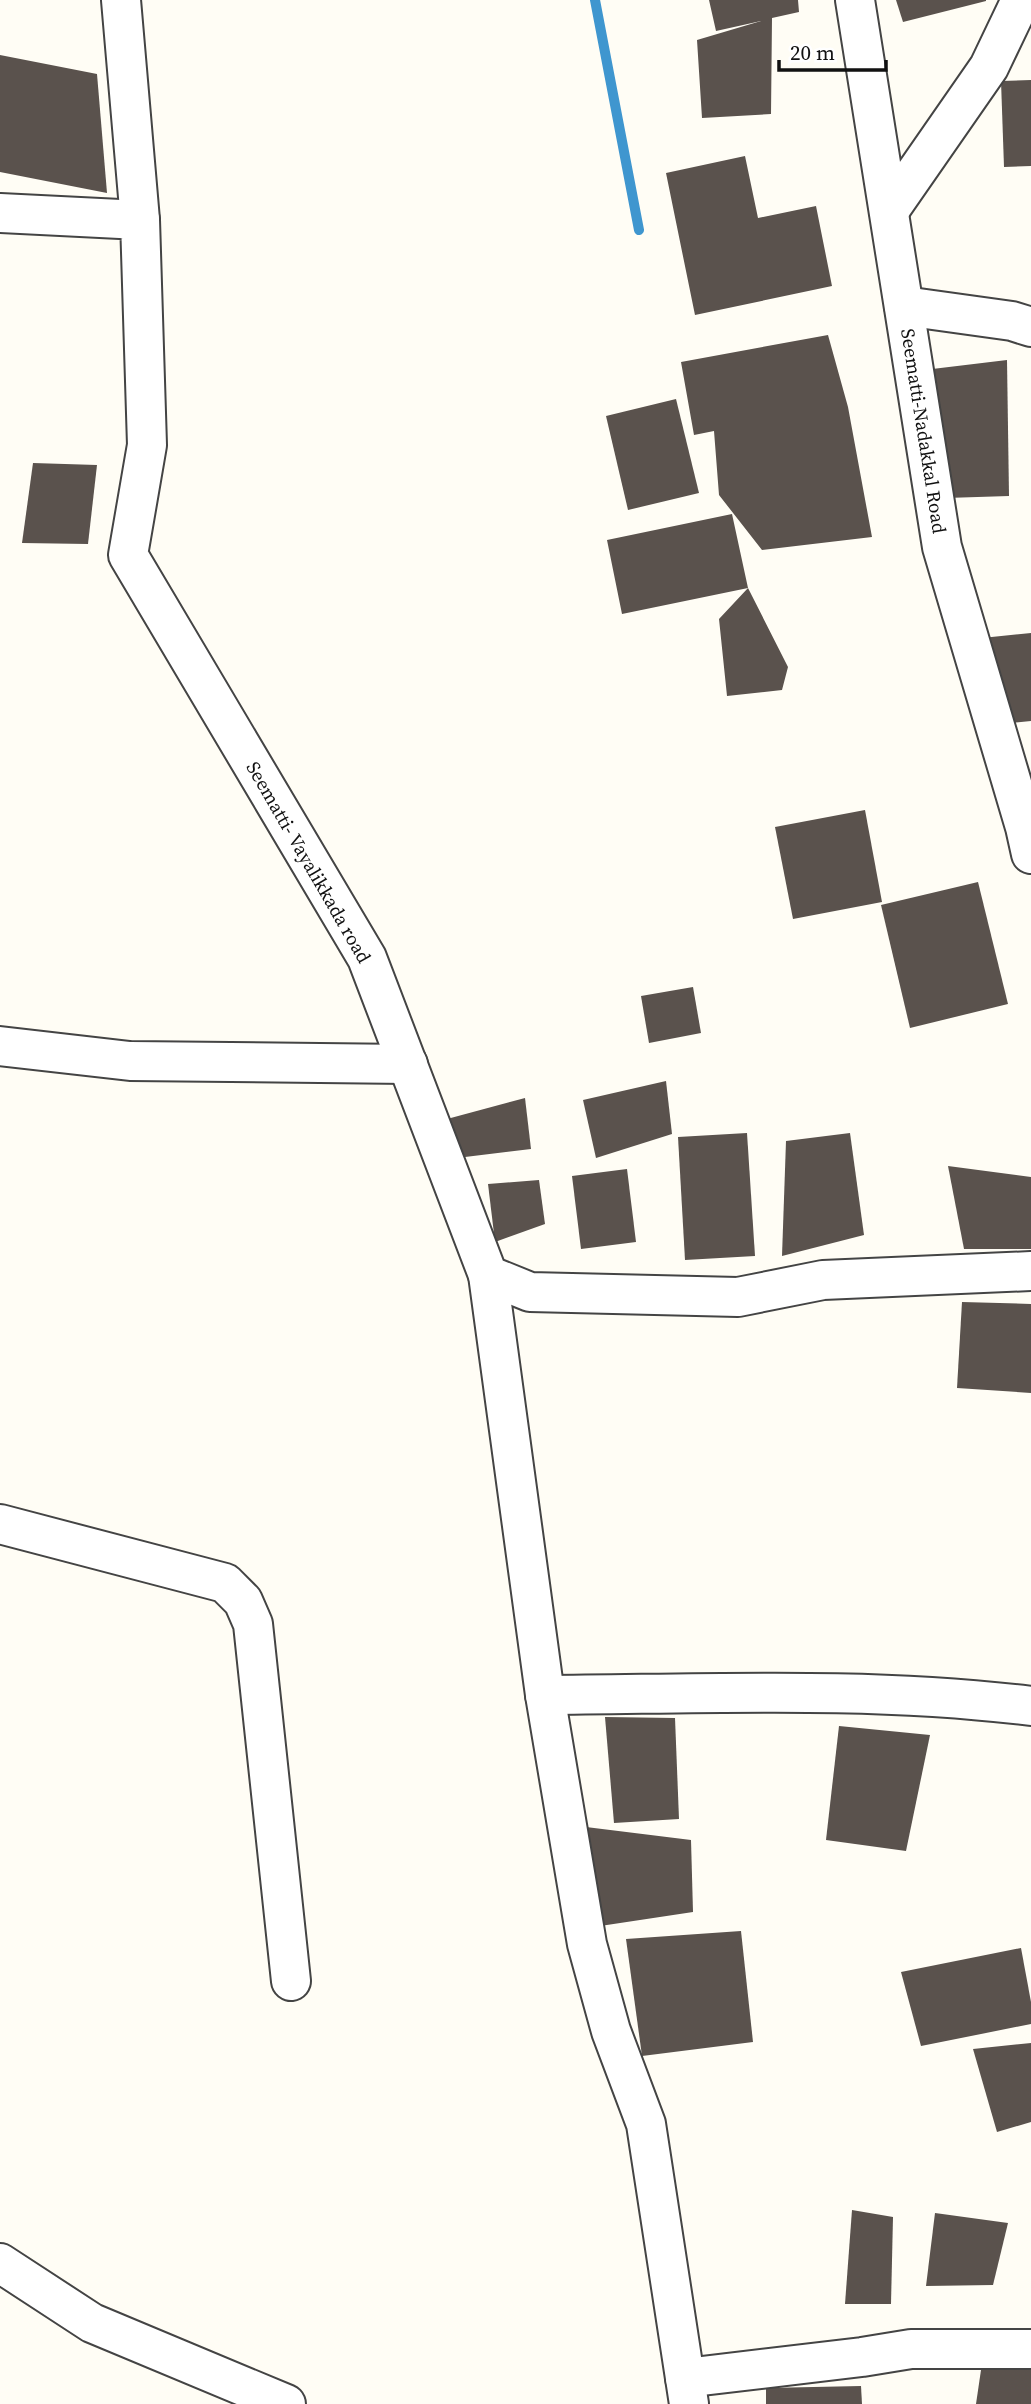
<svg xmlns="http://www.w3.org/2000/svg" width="1031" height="2404" font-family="'Source Serif 4',serif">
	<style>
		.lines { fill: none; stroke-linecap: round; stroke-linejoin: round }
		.stream { stroke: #3f96cf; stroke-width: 10 }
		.building { fill: #5a524d }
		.minor-casing { stroke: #444; stroke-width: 42 }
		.tertiary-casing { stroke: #444; stroke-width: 42 }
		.minor { stroke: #fff; stroke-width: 38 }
		.tertiary { stroke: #fff; stroke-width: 38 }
		.labels { text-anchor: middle; stroke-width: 7; stroke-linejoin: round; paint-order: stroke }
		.street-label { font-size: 19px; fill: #111; stroke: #fff }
	</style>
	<rect width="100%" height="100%" fill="#fffdf5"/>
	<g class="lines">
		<polyline class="stream" points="595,0 639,230"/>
	</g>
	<g class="building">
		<polygon points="709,0 798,0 799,12 772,18 771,114 702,118 697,40 761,21 716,31"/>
		<polygon points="896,0 986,0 986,1 903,22"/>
		<polygon points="0,55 97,74 107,193 0,172"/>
		<polygon points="1031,80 1031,166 1004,167 1001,81"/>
		<polygon points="745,156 758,218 816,206 832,286 695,315 666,173"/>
		<polygon points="828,335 848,407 872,537 762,550 719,495 714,431 694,435 681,362"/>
		<polygon points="1007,360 1009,496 946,498 924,370"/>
		<polygon points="676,399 699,493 628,510 606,416"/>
		<polygon points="33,463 97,465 88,544 22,543"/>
		<polygon points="732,514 748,588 788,667 782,690 727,696 719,619 748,588 622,614 607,540"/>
		<polygon points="1031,633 1031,721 1012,723 982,638"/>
		<polygon points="865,810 882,902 793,919 775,827"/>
		<polygon points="978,882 1008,1004 910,1028 881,905"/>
		<polygon points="693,987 701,1033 649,1043 641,996"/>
		<polygon points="666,1081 672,1134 596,1158 583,1100"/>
		<polygon points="525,1098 531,1149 465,1157 447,1119"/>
		<polygon points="747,1133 755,1256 685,1260 678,1137"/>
		<polygon points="850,1133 864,1235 782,1256 786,1141"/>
		<polygon points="948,1166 1031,1177 1031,1249 964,1249"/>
		<polygon points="627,1169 636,1242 581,1249 572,1176"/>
		<polygon points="539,1180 545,1224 495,1242 488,1184"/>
		<polygon points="962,1302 1031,1304 1031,1393 957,1388"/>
		<polygon points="605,1717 675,1718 679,1819 614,1823"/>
		<polygon points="839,1726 930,1735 906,1851 826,1840"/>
		<polygon points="586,1827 691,1840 693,1912 587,1928"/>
		<polygon points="741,1931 753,2042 642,2056 626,1939"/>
		<polygon points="1021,1948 1031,2002 1031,2024 921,2046 901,1972"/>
		<polygon points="1031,2043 1031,2122 997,2132 973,2049"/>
		<polygon points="852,2210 893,2217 891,2304 845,2304"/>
		<polygon points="935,2213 1008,2223 993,2285 926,2286"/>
		<polygon points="1031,2358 1031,2404 976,2404 981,2370"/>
		<polygon points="861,2386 862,2404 766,2404 766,2388"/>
	</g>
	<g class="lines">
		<defs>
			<g id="minor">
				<polyline points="121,0 140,220"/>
				<polyline points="889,211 989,67 1021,0"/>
				<polyline points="0,213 140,220 147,445 128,555 367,958 488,1275 530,1292 738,1297 823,1280 1031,1271"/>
				<polyline points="904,306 1012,321 1031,327"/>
				<polyline points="0,1046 130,1061 408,1064"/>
				<polyline points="488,1275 545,1695 587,1944 611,2031 646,2124 689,2404"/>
				<polyline points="0,1524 225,1583 243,1601 253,1624 291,1981"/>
				<path d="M545,1695C706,1694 871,1686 1031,1706"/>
				<polyline points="0,2263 92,2323 286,2404"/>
				<polyline points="685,2378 862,2357 911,2349 1031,2349"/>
			</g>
			<polyline id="tertiary" points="855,0 942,547 1025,827 1031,854"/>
		</defs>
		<use href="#minor" class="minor-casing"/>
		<use href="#tertiary" class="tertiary-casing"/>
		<use href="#minor" class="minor"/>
		<use href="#tertiary" class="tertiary"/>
	</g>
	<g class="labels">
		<g class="street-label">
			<text transform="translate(924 431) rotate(81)" y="7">Seematti-Nadakkal Road</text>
			<text transform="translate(309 862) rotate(60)" y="7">Seematti- Vayalikkada road</text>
		</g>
	</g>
	<path d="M779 60v10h107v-10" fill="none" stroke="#111111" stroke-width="3.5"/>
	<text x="790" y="60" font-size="21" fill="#111111" stroke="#ffffff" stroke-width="5" paint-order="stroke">20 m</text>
</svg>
